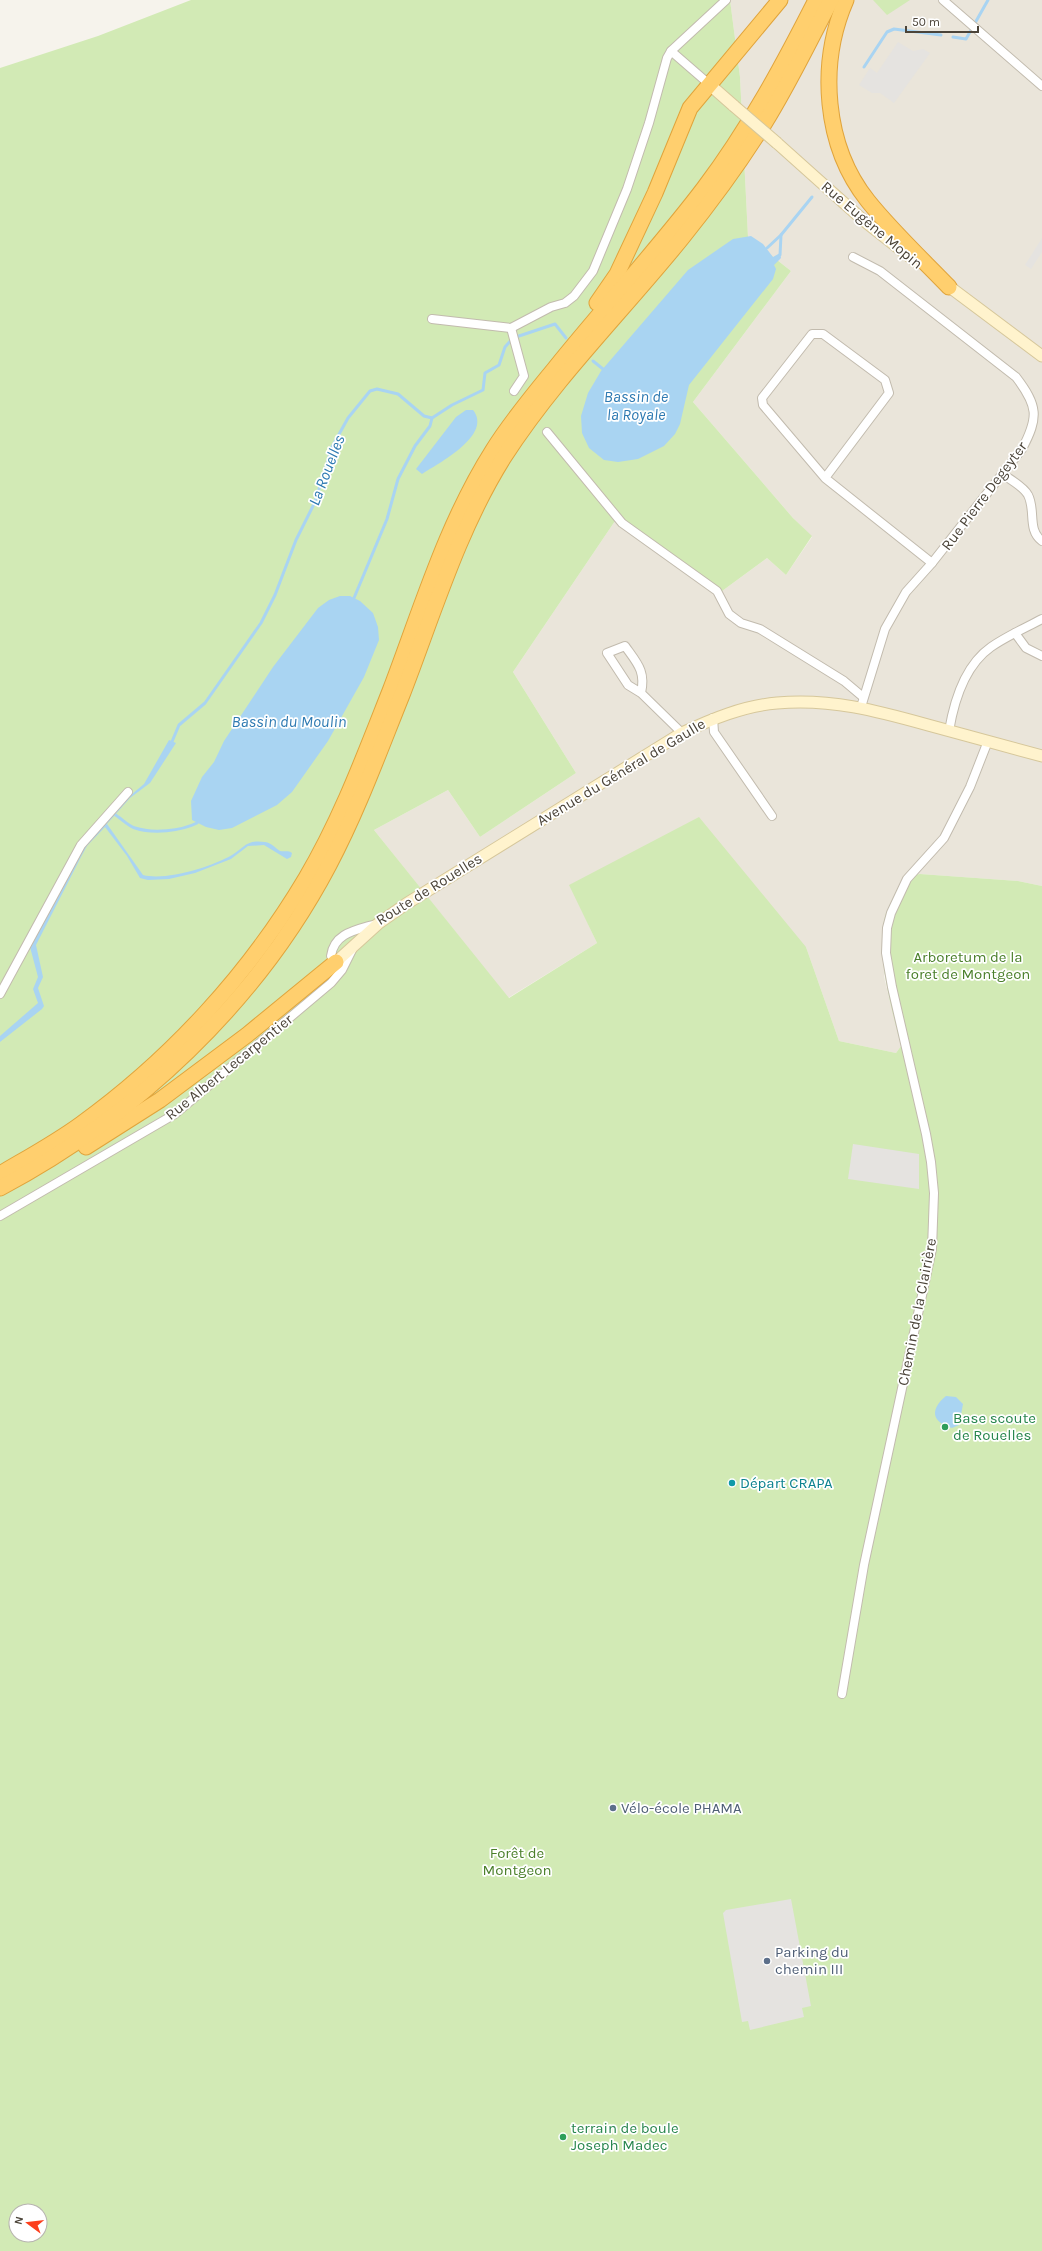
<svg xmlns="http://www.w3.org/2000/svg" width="1042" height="2251" font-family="Karla,sans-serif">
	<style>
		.residential { fill: #eae5da }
		.green { fill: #d2eab5; fill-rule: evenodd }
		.parking { fill: #e5e3e0 }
		.water { fill: #a9d4f2 }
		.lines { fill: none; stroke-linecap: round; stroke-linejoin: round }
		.stream { stroke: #a9d4f2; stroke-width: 3 }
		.street-casing { stroke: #c2bbae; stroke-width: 10 }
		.secondary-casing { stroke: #d6c79b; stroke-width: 13 }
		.highway-casing { stroke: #e0a43c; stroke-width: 17 }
		.street { stroke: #fff; stroke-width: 8 }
		.secondary { stroke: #fff3cd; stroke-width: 11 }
		.highway { stroke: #ffcf6e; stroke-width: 15 }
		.secondary-bridge-casing { stroke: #d6c79b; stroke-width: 13; stroke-linecap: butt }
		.secondary-bridge { stroke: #fff3cd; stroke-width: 11 }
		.leisure-dot { fill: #2e9e5b; stroke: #fff; stroke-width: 1.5 }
		.culture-dot { fill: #0f9aa8; stroke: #fff; stroke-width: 1.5 }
		.service-dot { fill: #5c6f8a; stroke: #fff; stroke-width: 1.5 }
		.labels { text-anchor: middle; stroke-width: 3.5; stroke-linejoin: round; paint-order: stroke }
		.street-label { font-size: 15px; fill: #4b4439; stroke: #fff }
		.park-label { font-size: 15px; fill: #4a7f2a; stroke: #fff }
		.leisure-label { font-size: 15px; fill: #27864d; stroke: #fff; text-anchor: start }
		.culture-label { font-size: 15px; fill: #0d838f; stroke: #fff; text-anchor: start }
		.service-label { font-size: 15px; fill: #4e5e75; stroke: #fff; text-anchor: start }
		.water-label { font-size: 16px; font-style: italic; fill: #2e7ab2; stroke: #fff }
	</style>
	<rect width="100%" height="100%" fill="#f6f3ec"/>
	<polygon class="residential" points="730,0 1042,0 1042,886 1018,881 920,874 903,877 884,977 901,1046 896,1053 839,1041 806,947 570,885 597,943 508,998 374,830 448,790 480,837 576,773 513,672 615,521 718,594 767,558 786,575 812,537 793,518 693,402 791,271 748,237 740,77"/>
	<g class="green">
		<path d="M191,0H730L740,77L748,237L791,271L693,402L793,518L812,536L786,575L767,558L718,594L615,521L513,672L576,773L480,837L448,790L374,830L509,998L597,943L569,885L699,817L806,947L839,1041L896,1053L901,1046C892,1010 874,949 886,913C891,901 898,889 903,877L920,874L1018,881L1042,886V2251H0V68L98,36ZM16,2211H40V2235H16Z"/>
		<polygon points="873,0 910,0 887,15"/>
	</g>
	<g class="parking">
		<polygon points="898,42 913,51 923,49 930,53 894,103 880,93 872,93 859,85 870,68 877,73"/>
		<polygon points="1042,238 1042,252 1031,269 1025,265"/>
		<polygon points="853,1144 919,1154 919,1189 848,1179"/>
		<polygon points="791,1899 811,2006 802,2008 804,2017 750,2030 748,2021 742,2022 723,1913 726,1910"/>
	</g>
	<g class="water">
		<polygon points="751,236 763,244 773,257 780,253 781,258 774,265 776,269 773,279 689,385 680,424 675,434 664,446 638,459 618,462 604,460 589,448 582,433 581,416 588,393 601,371 688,270 733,239"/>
		<path d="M466,410H473C493,435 439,463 422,474L416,469L456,417Z"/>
		<polygon points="340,596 350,596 360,601 373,613 378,627 379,640 364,677 328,741 292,792 277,805 232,828 219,830 206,827 192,820 191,801 202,777 214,762 224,741 273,667 318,608 329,600"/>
		<path d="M169,740L176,743L150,783L130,798L107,824L143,875C166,881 211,867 232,855C244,848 246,839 265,842C272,843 275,848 280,851C285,852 288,850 292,853L291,857L287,859L264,845L248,846L231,859L195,873L169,879L148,880L140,878L127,856L105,827L87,846L81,857L36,945L43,977L38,988L44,1006L42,1009L0,1042V1036L38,1003L33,989L38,977L30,947L80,849L120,804L144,784Z"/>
		<path d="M946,1396L956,1397L963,1404L959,1425L952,1428C931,1422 930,1409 946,1396Z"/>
	</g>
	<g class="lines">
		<g class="stream">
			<polyline points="953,37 966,39 988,0"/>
			<polyline points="864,67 887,32 894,29 941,35"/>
			<polyline points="767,248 781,235 812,197"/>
			<polyline points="780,255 781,235"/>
			<polyline points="593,361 603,369"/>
			<polyline points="354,598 387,519 398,479 415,446 430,426 432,418"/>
			<polyline points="171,744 179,725 205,703 261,623 275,595 296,540 315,502 332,447 348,418 370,391 377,389 398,394 424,416 432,418 452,405 483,390 485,373 499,365 505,347 513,338 555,324 566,338"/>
			<path d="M114,814C121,818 128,826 135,828C153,834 181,831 197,823"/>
		</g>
		<defs>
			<g id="street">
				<polyline points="943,0 1042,86"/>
				<polyline points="671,51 709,84"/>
				<path d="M853,257L880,271L1016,377C1038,406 1039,417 1022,449L932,563L906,592L885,629L861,707"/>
				<polyline points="432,319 511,328 551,307 565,303 574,296 593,271 627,189 649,123 667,58 671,51 726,0"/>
				<polyline points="511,328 524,376 514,391"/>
				<polyline points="547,432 622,523 717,591 729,614 741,623 760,629 844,681 863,697"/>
				<path d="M1004,475C1011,480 1024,487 1028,495C1036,510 1027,530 1042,541"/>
				<polyline points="825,478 889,393 885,380 823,334 812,334 762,398 763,405 825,478 932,563"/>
				<polyline points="1015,633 1026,648 1042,656"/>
				<path d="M641,693C646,671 637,663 625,646L607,653L628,685L641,693L682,733"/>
				<polyline points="713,718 714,732 772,816"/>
				<path d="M949,731C954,701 964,666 991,647C1007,636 1025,628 1042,619"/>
				<path d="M338,964L331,956C334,933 356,930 376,924"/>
				<polyline points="0,994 81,845 128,792"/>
				<polyline points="0,1216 175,1114 331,983 342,970 352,950"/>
				<polyline points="842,1694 864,1565 932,1249 934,1193 931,1162 926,1134 892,987 886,953 887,928 891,913 907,879 944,838 970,787 988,741"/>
			</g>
			<g id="secondary">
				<polyline points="709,84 734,106"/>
				<polyline points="777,143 863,220 915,261"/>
				<polyline points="943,282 1042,356"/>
				<path d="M336,962L379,923L406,904L682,733C712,719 743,706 777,703C830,698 878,711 928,725C966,735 1004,746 1042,756"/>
			</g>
			<g id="highway">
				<path d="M846,0C818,64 824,146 868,201C893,232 922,259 949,287"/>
				<polyline points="597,303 617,274 655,193 690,108 780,0"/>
				<polyline points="86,1147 160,1100 247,1035 336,962"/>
				<path d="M0,1174C27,1158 55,1143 81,1124C171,1059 249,974 306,878C341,819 365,754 390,691C421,610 446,524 493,450C511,421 533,395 555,368C604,307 657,250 704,188C748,130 783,65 816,0"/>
				<path d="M0,1188C136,1116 257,1002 329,865C358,810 379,752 402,695C433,615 458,530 504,457C555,378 623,311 682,238C711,202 739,164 764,124C789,84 809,42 831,0"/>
			</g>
		</defs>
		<use href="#street" class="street-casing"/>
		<use href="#secondary" class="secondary-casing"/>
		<use href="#highway" class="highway-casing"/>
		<use href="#street" class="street"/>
		<use href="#secondary" class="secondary"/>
		<use href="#highway" class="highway"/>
		<defs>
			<polyline id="secondary-bridge" points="734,106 777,143"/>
		</defs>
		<use href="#secondary-bridge" class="secondary-bridge-casing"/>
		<use href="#secondary-bridge" class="secondary-bridge"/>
	</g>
	<g class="leisure-dot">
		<circle cx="945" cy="1427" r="4"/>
		<circle cx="563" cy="2137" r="4"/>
	</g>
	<circle class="culture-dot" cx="732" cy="1483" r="4"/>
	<g class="service-dot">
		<circle cx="613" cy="1808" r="4"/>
		<circle cx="767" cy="1961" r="4"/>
	</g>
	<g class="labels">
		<g class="street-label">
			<text transform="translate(872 225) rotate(40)" y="5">Rue Eugène Mopin</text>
			<text transform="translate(984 496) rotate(-53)" y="5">Rue Pierre Degeyter</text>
			<text transform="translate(621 772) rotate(-31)" y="5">Avenue du Général de Gaulle</text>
			<text transform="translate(429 889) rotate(-32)" y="5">Route de Rouelles</text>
			<text transform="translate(229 1067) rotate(-39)" y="5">Rue Albert Lecarpentier</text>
			<text transform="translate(917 1312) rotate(-79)" y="5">Chemin de la Clairière</text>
		</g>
		<g class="park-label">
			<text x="968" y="962">Arboretum de la<tspan x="968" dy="17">foret de Montgeon</tspan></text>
			<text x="517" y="1858">Forêt de<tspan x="517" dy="17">Montgeon</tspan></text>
		</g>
		<g class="leisure-label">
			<text x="953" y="1423">Base scoute<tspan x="953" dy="17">de Rouelles</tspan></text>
			<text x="571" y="2133">terrain de boule<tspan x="571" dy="17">Joseph Madec</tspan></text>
		</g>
		<g class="culture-label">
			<text x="740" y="1488">Départ CRAPA</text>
		</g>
		<g class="service-label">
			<text x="621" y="1813">Vélo-école PHAMA</text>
			<text x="775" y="1957">Parking du<tspan x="775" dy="17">chemin III</tspan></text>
		</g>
		<g class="water-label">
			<text x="636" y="402">Bassin de<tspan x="636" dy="18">la Royale</tspan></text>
			<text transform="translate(326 470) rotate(-69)" y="6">La Rouelles</text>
			<text x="289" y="727">Bassin du Moulin</text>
		</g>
	</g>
	<g transform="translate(28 2223) rotate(285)"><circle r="19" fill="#ffffff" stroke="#b7b4b0"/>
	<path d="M0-3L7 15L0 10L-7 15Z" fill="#fc3f1d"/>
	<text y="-6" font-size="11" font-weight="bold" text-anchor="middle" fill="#4b4439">N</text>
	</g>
	<path d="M906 26v6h72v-6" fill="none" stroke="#4b4439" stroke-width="2"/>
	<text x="912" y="26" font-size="12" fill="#4b4439" stroke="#ffffff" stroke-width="3" paint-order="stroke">50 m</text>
</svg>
